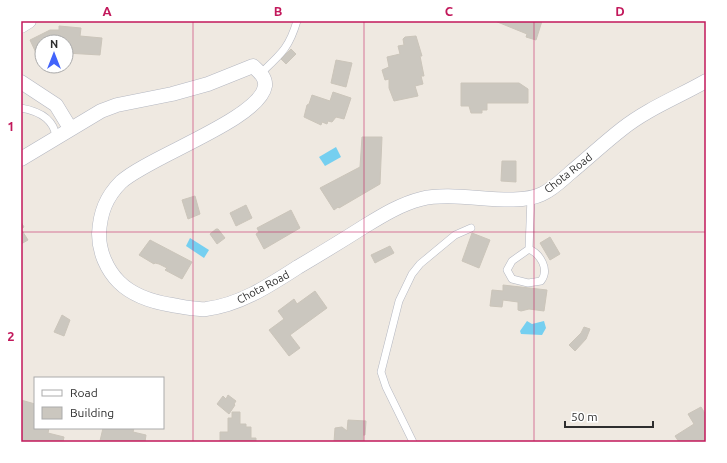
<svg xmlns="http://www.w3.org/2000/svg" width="727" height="463" font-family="Ubuntu,sans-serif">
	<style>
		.water { fill: #75cff0 }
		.building { fill: #cbc7bf; stroke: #cbc5ba }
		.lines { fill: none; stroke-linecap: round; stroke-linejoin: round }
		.service-casing { stroke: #b4b7c1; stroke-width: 8 }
		.minor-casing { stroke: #b4b7c1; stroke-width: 15 }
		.service { stroke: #fff; stroke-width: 7 }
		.minor { stroke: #fff; stroke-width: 14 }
		.grid { fill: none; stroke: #c2185b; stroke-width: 1; stroke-opacity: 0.55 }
		.labels { text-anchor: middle; stroke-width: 3; stroke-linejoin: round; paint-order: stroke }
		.street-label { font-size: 11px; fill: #2e2e2e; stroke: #fff }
		.neatline { fill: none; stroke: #c2185b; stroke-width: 1.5 }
		.grid-label { font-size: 13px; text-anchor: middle; font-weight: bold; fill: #c2185b }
	</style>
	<rect width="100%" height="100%" fill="#efe9e1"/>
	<g class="water">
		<polygon points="336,147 341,157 325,166 319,157"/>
		<polygon points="190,238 209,250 204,258 186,246"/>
		<polygon points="527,321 532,324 544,321 546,328 542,335 521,334 520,331"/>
	</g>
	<g class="building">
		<polygon points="495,21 542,21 536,40 526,37 527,34"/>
		<polygon points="59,26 81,28 80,36 102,38 100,55 66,53 66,42 42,42 42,53 37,55 30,40 50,30 59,30"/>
		<polygon points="416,36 422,56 420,56 424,76 421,76 423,84 415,86 418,96 394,101 389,88 389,79 385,80 382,70 389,67 387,57 400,54 398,46 404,45 403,39 405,37"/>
		<polygon points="291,49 296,54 286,64 281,59"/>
		<polygon points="336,60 352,63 346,87 331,83"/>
		<polygon points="461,83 519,83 528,89 528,103 487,103 487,110 482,110 482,113 471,113 469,106 461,106"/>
		<polygon points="333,92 351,98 344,119 336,117 332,122 328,121 327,124 322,122 321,125 304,117 307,105 309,104 312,95 330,101"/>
		<polygon points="362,137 382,137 380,184 339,208 338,207 334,210 320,188 360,167"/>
		<polygon points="502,161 516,161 516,182 501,181"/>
		<polygon points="195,196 200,214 188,219 182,200"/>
		<polygon points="246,205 252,218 236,226 230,213"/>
		<polygon points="291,210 300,228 264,249 256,234 259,232 257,228"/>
		<polygon points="21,222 24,227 21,229 28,240 21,244"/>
		<polygon points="216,229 218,229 225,238 217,244 210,234"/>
		<polygon points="472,233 490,240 479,268 462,261"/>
		<polygon points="550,237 560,254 550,260 540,243"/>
		<polygon points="150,240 192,262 182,279 165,270 167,268 159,264 155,263 154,264 139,255"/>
		<polygon points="390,246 394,253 375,263 371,255"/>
		<polygon points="503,285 547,290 544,311 529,309 521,311 518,310 518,302 503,300 502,307 490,306 492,290 503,291"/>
		<polygon points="315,291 327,308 290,335 300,348 289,356 269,330 284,319 278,311 294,299 297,304"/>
		<polygon points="62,315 70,320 64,336 54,332"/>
		<polygon points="584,327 590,329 586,339 575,351 569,345 581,333"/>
		<polygon points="228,395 236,401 234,404 235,405 229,414 217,404 223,396 226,399"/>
		<polygon points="21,400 35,404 35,428 49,428 48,433 64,437 63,442 21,442"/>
		<polygon points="701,407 706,415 706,440 702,442 679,442 675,436 694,424 688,414"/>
		<polygon points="232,412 240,412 240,424 246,424 246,427 251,427 251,438 256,438 256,442 220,441 220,432 228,432 228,418 232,418"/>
		<polygon points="348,420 366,421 365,435 363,435 363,442 334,442 335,428 342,427 347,431"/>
		<polygon points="103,428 134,428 133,432 146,435 145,442 101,442 100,441"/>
	</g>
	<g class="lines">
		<defs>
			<g id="service">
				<path d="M261,73C281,54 289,48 297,21"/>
				<path d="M21,108C38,111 54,118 56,137"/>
				<path d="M529,249L512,261L507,270L512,279L528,283L541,281C550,269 540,254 529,249L531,197"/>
				<polyline points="413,442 386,387 381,372 399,301 412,274 420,264 455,235 471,228"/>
			</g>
			<g id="minor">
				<polyline points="21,26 29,21"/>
				<polyline points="21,82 56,105 70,128"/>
				<path d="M21,159L101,111L117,105L172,94L208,84L253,66C259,72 266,77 265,86C260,119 148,157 121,182C106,197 100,213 99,234C99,252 107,270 119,282C133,296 153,302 172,305C183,307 194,310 206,309C240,305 270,285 298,267C320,254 343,240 365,226C383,215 401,204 421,199C457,190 513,208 542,194C553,189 561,181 570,173C587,159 604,143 622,129C647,109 678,97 706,81"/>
			</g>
		</defs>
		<use href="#service" class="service-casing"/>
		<use href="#minor" class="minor-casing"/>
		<use href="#service" class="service"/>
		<use href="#minor" class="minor"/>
	</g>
	<path class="grid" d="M193,21V442M364,21V442M534,21V442M21,232H706"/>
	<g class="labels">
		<g class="street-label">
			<text transform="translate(568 173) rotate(-38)" y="4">Chota Road</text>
			<text transform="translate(263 287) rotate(-28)" y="4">Chota Road</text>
		</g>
	</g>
	<rect width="727" height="463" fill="none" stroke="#ffffff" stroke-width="44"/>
	<rect x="34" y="377" width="130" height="52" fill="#ffffff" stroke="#ababab"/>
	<rect x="42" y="390" width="20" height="6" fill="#ffffff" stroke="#ababab"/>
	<text x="70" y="397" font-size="12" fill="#2e2e2e">Road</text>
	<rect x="42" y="407" width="20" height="12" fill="#cbc7bf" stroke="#ababab"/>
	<text x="70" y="417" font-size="12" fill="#2e2e2e">Building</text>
	<g transform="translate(54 54)"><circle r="19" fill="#ffffff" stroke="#ababab"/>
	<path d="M0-3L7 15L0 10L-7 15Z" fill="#4264fb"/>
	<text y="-6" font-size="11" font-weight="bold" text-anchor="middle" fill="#2e2e2e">N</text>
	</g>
	<path d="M565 421v6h88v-6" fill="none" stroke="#2e2e2e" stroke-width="2"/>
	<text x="571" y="421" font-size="12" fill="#2e2e2e" stroke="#ffffff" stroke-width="3" paint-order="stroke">50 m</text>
	<rect x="22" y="22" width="683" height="419" class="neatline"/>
	<g class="grid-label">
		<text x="107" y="16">A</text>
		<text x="278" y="16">B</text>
		<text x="449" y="16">C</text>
		<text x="620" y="16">D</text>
		<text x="11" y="131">1</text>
		<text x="11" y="341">2</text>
	</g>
</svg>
